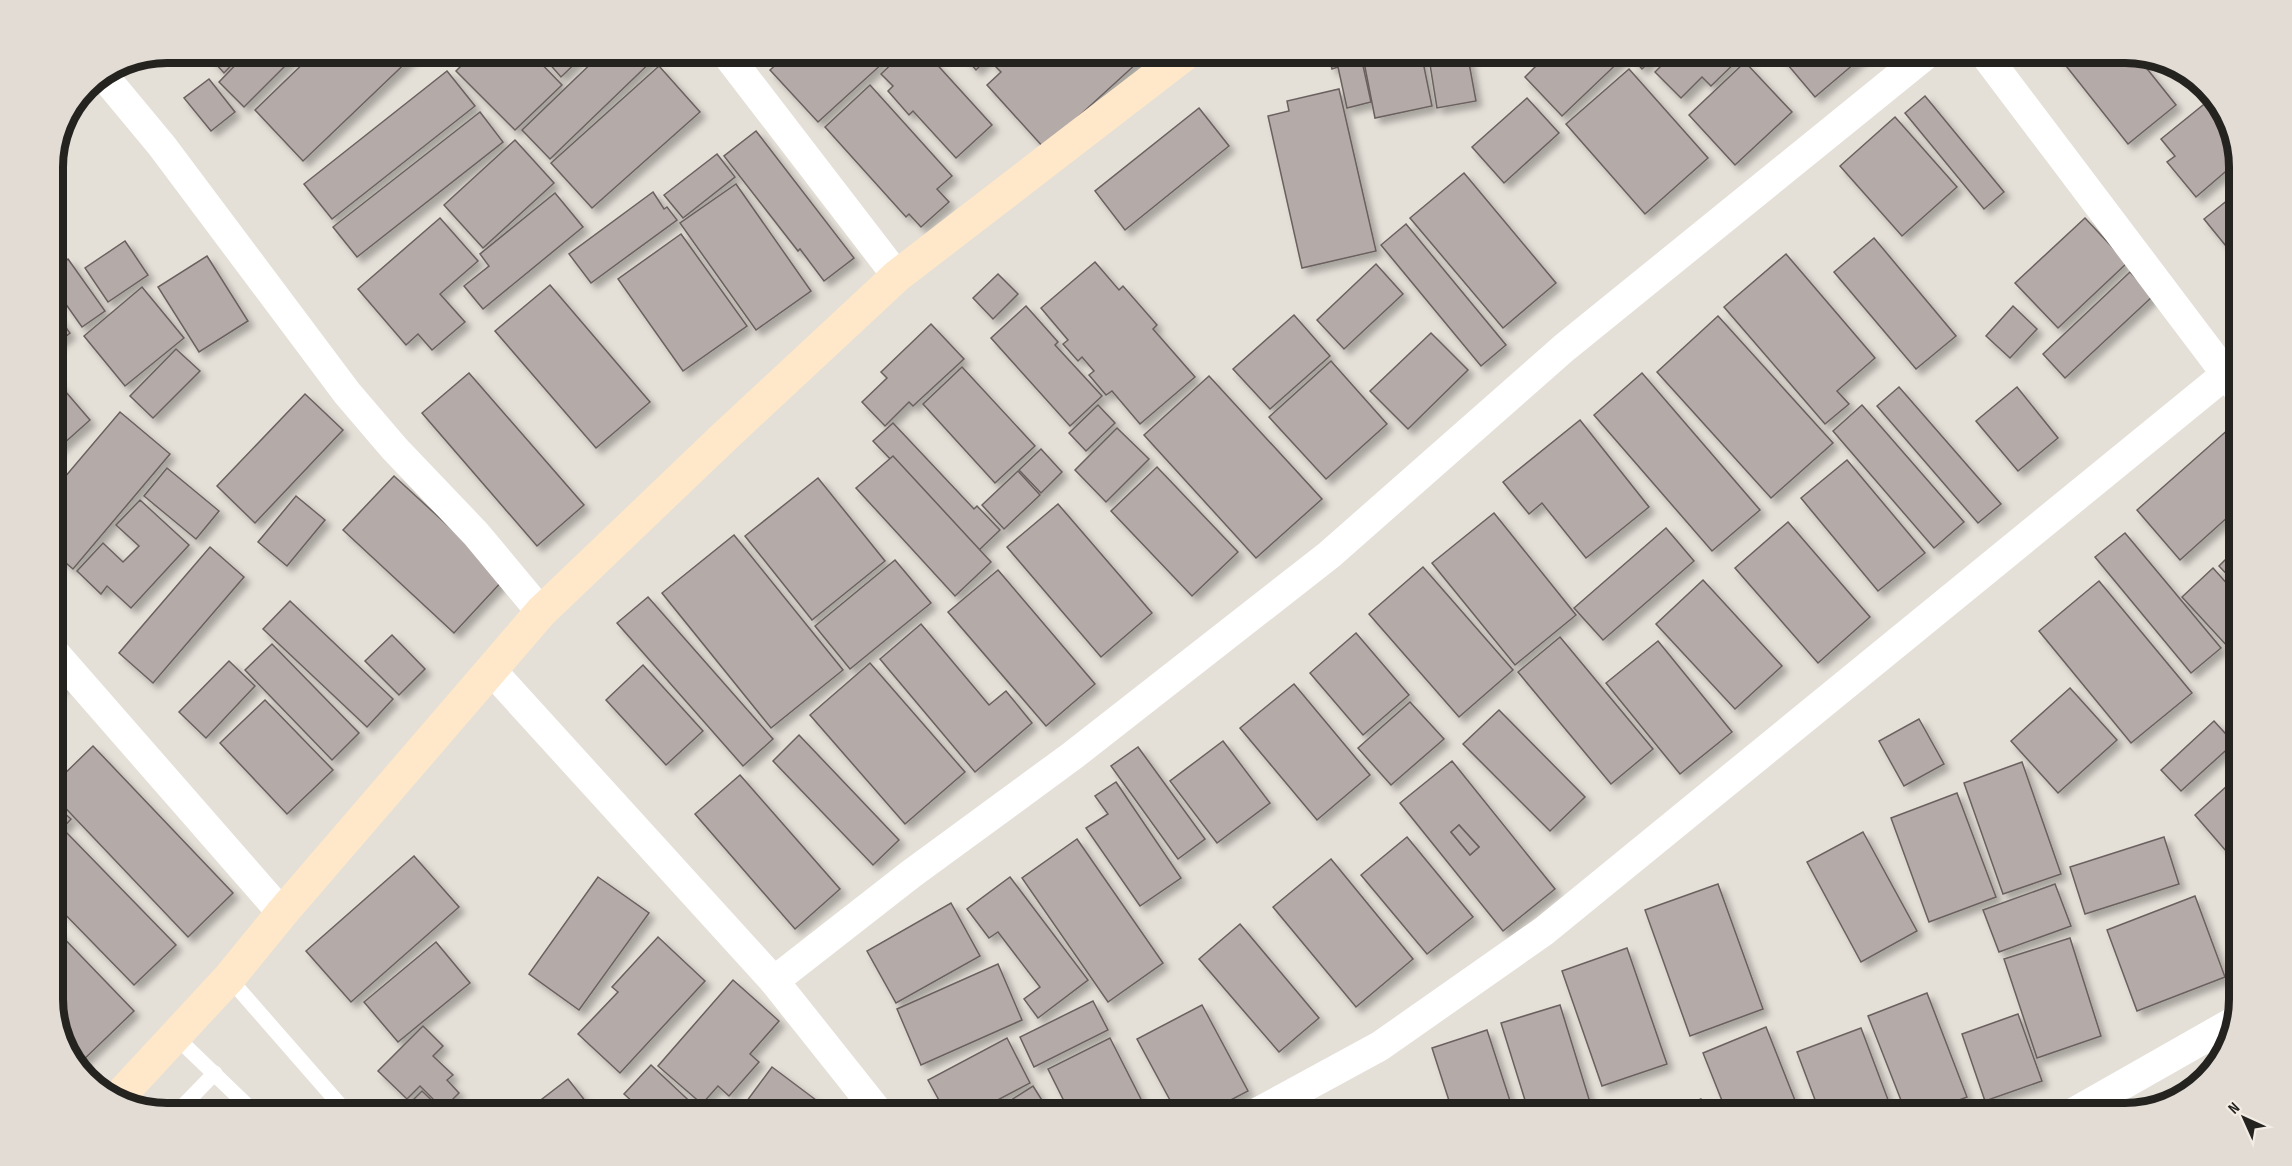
<svg xmlns="http://www.w3.org/2000/svg" width="2292" height="1166" font-family="'Sofia Sans Condensed',sans-serif">
	<style>
		.building { fill: #b4aaa8; stroke: #6a615f; stroke-width: 1.5; fill-rule: evenodd; filter: url(#shadow) }
		.lines { fill: none; stroke-linecap: round; stroke-linejoin: round }
		.service { stroke: #fff; stroke-width: 15 }
		.minor { stroke: #fff; stroke-width: 30 }
		.secondary { stroke: #fee8c9; stroke-width: 33 }
		.rim { fill: none; stroke: #252320; stroke-width: 8 }
	</style>
	<defs>
		<filter id="shadow"><feDropShadow dx="5.5" dy="5.5" stdDeviation="3" flood-color="#0004"/></filter>
	</defs>
	<rect width="100%" height="100%" fill="#e4dfd7"/>
	<g class="building">
		<polygon points="205,52 244,52 224,73"/>
		<polygon points="248,52 299,52 244,107 219,82"/>
		<polygon points="315,52 417,52 303,161 255,110"/>
		<polygon points="475,52 530,52 562,85 515,130 456,71"/>
		<polygon points="539,52 587,52 561,77"/>
		<polygon points="603,52 661,52 550,159 522,130"/>
		<polygon points="790,52 875,52 884,62 818,122 770,70"/>
		<polygon points="904,52 919,52 928,62 931,58 992,125 956,158 913,111 909,115 888,91 893,86 881,74"/>
		<polygon points="960,52 994,52 976,70"/>
		<polygon points="1002,52 1063,52 1070,60 1076,52 1149,52 1044,148 987,85 1001,72 991,62"/>
		<polygon points="1328,52 1360,52 1371,102 1347,108 1338,67 1332,69"/>
		<polygon points="1362,52 1421,52 1432,106 1375,118"/>
		<polygon points="1428,52 1467,52 1476,101 1437,108"/>
		<polygon points="1550,52 1628,52 1628,53 1562,116 1525,77"/>
		<polygon points="1627,52 1660,52 1642,69"/>
		<polygon points="1675,52 1738,52 1742,56 1711,86 1702,77 1681,98 1655,72"/>
		<polygon points="1777,52 1868,52 1815,97"/>
		<polygon points="2055,52 2125,52 2136,55 2176,105 2128,144"/>
		<polygon points="2160,61 2175,64 2176,65 2169,71"/>
		<polygon points="1745,62 1792,112 1735,165 1689,115"/>
		<polygon points="659,66 700,112 592,208 551,163"/>
		<polygon points="1629,69 1708,158 1645,214 1566,124"/>
		<polygon points="447,71 475,106 332,219 304,184"/>
		<polygon points="209,79 235,112 211,131 184,98"/>
		<polygon points="870,85 952,176 937,189 949,202 921,227 909,214 906,217 825,127"/>
		<polygon points="1339,89 1376,251 1302,268 1268,116 1289,111 1287,101"/>
		<polygon points="1925,96 2004,192 1984,209 1905,113"/>
		<polygon points="2213,97 2220,103 2239,160 2196,197 2167,162 2175,156 2161,139"/>
		<polygon points="1527,98 1559,133 1504,183 1472,147"/>
		<polygon points="1199,108 1229,146 1125,230 1095,191"/>
		<polygon points="480,112 503,142 357,257 333,227"/>
		<polygon points="1895,117 1957,187 1902,236 1840,166"/>
		<polygon points="756,131 854,258 824,281 800,249 798,251 724,156"/>
		<polygon points="515,140 554,183 483,248 444,205"/>
		<polygon points="717,154 735,177 683,218 664,195"/>
		<polygon points="1464,173 1556,283 1503,328 1410,218"/>
		<polygon points="736,184 811,291 756,330 680,223"/>
		<polygon points="2239,191 2239,262 2204,219"/>
		<polygon points="653,192 664,209 667,207 677,220 591,283 569,254"/>
		<polygon points="555,193 583,227 483,309 464,286 489,266 480,254"/>
		<polygon points="440,218 478,261 440,294 465,322 432,350 418,334 406,345 358,289"/>
		<polygon points="2085,218 2127,263 2058,328 2015,283"/>
		<polygon points="1406,224 1506,345 1481,366 1381,245"/>
		<polygon points="681,234 747,326 683,371 618,279"/>
		<polygon points="1874,238 1956,336 1916,369 1834,272"/>
		<polygon points="125,241 148,275 108,302 85,268"/>
		<polygon points="1786,254 1875,358 1837,391 1849,404 1825,424 1724,307"/>
		<polygon points="207,256 248,321 199,352 158,287"/>
		<polygon points="68,259 105,311 82,327 53,286 53,271"/>
		<polygon points="1095,262 1119,290 1123,286 1157,325 1153,329 1195,377 1140,424 1112,391 1106,395 1089,375 1094,371 1082,357 1078,361 1063,344 1068,340 1041,308"/>
		<polygon points="1376,264 1403,294 1344,349 1317,320"/>
		<polygon points="2130,272 2153,296 2065,378 2043,354"/>
		<polygon points="998,274 1018,294 993,319 973,298"/>
		<polygon points="550,285 650,402 596,448 495,331"/>
		<polygon points="142,287 184,338 125,386 84,336"/>
		<polygon points="1026,306 1058,342 1055,345 1102,396 1070,426 991,338"/>
		<polygon points="2013,306 2037,329 2010,358 1986,336"/>
		<polygon points="53,310 70,333 53,347"/>
		<polygon points="1294,315 1330,356 1270,409 1233,369"/>
		<polygon points="1718,316 1833,443 1771,498 1657,372"/>
		<polygon points="931,324 964,359 913,406 909,402 885,426 862,402 887,378 881,372"/>
		<polygon points="1431,333 1468,370 1408,429 1370,391"/>
		<polygon points="176,349 200,371 153,418 130,396"/>
		<polygon points="1331,361 1387,424 1326,479 1269,417"/>
		<polygon points="962,367 1035,446 995,483 923,404"/>
		<polygon points="469,373 584,505 537,546 422,413"/>
		<polygon points="1642,373 1760,510 1712,551 1594,415"/>
		<polygon points="1209,376 1322,499 1256,558 1144,435"/>
		<polygon points="53,377 90,420 53,453"/>
		<polygon points="1899,387 2001,504 1978,523 1877,406"/>
		<polygon points="2017,387 2058,438 2018,471 1976,421"/>
		<polygon points="305,394 343,430 255,523 217,486"/>
		<polygon points="1098,405 1115,423 1086,451 1069,433"/>
		<polygon points="1862,405 1964,522 1934,548 1833,431"/>
		<polygon points="120,412 170,454 73,569 53,552 53,491"/>
		<polygon points="1580,420 1649,507 1586,558 1542,503 1529,514 1503,482"/>
		<polygon points="893,423 974,509 977,506 1000,530 978,551 873,441"/>
		<polygon points="2231,427 2239,437 2239,507 2180,560 2137,510"/>
		<polygon points="1117,428 1149,459 1106,502 1075,470"/>
		<polygon points="1041,449 1062,472 1041,493 1019,470"/>
		<polygon points="893,456 991,562 955,596 856,488"/>
		<polygon points="1847,460 1925,553 1878,591 1801,498"/>
		<polygon points="1157,467 1238,552 1192,596 1111,511"/>
		<polygon points="167,468 219,511 196,539 144,496"/>
		<polygon points="1018,471 1040,495 1004,529 982,505"/>
		<polygon points="394,476 505,578 454,633 343,530"/>
		<polygon points="818,478 885,561 812,620 745,536"/>
		<polygon points="296,496 325,520 287,566 258,542"/>
		<polygon points="140,500 189,545 131,608 107,586 101,594 77,571 103,543 123,562 139,546 116,525"/>
		<polygon points="1058,504 1152,613 1101,657 1007,547"/>
		<polygon points="1494,513 1576,615 1515,665 1432,563"/>
		<polygon points="1788,522 1870,617 1818,663 1735,568"/>
		<polygon points="1666,528 1694,561 1603,640 1574,608"/>
		<polygon points="2125,533 2221,648 2191,673 2095,557"/>
		<polygon points="734,535 843,670 771,728 662,593"/>
		<polygon points="2239,546 2239,587 2219,566"/>
		<polygon points="210,547 244,577 153,683 119,653"/>
		<polygon points="895,560 931,603 850,669 815,626"/>
		<polygon points="1423,567 1513,670 1459,717 1369,614"/>
		<polygon points="2213,568 2239,597 2239,636 2228,647 2182,597"/>
		<polygon points="998,570 1095,684 1046,726 948,612"/>
		<polygon points="1703,580 1782,666 1735,709 1656,624"/>
		<polygon points="2099,581 2192,693 2131,743 2039,631"/>
		<polygon points="648,597 773,739 743,766 617,623"/>
		<polygon points="290,601 393,699 367,727 263,629"/>
		<polygon points="921,624 989,705 1006,691 1032,723 975,772 880,659"/>
		<polygon points="1356,633 1409,695 1363,735 1310,673"/>
		<polygon points="392,635 425,669 399,695 365,661"/>
		<polygon points="1560,637 1653,749 1611,784 1518,672"/>
		<polygon points="1658,641 1732,732 1680,774 1606,683"/>
		<polygon points="272,644 359,733 332,760 245,670"/>
		<polygon points="229,661 255,686 206,738 179,712"/>
		<polygon points="870,663 965,772 905,824 810,715"/>
		<polygon points="643,665 703,731 666,765 606,700"/>
		<polygon points="53,667 66,681 53,694"/>
		<polygon points="1294,684 1370,775 1317,820 1240,728"/>
		<polygon points="2070,688 2117,740 2058,793 2011,741"/>
		<polygon points="265,700 333,770 287,814 220,743"/>
		<polygon points="1410,702 1444,739 1391,785 1358,748"/>
		<polygon points="1499,710 1585,797 1550,831 1463,744"/>
		<polygon points="1919,719 1944,764 1904,786 1879,741"/>
		<polygon points="2214,721 2234,743 2181,791 2161,770"/>
		<polygon points="799,735 899,840 873,865 773,761"/>
		<polygon points="1223,741 1270,803 1217,843 1170,781"/>
		<polygon points="93,746 233,893 188,937 53,795 53,785"/>
		<polygon points="1138,747 1205,839 1178,859 1111,766"/>
		<path d="M1452,761L1555,889L1503,931L1400,803ZM1459,825L1479,847L1470,855L1451,832Z"/>
		<polygon points="2022,762 2061,874 2003,894 1964,783"/>
		<polygon points="740,775 840,889 795,929 695,814"/>
		<polygon points="2239,775 2239,866 2195,815"/>
		<polygon points="1116,782 1181,878 1140,906 1086,828 1108,814 1095,796"/>
		<polygon points="1957,793 1996,897 1929,922 1891,818"/>
		<polygon points="53,803 71,819 53,839"/>
		<polygon points="1459,825 1479,847 1470,855 1451,832"/>
		<polygon points="66,832 176,945 134,985 53,902 53,845"/>
		<polygon points="1863,832 1917,931 1861,962 1807,862"/>
		<polygon points="1407,837 1473,917 1427,954 1361,875"/>
		<polygon points="2164,837 2179,884 2085,914 2070,867"/>
		<polygon points="1077,839 1163,963 1108,1002 1022,878"/>
		<polygon points="414,856 459,907 351,1002 306,951"/>
		<polygon points="1331,859 1413,959 1356,1007 1273,907"/>
		<polygon points="598,877 649,913 579,1010 529,974"/>
		<polygon points="1010,877 1088,980 1038,1018 1024,999 1040,987 998,932 989,938 967,909"/>
		<polygon points="1718,884 1763,1009 1690,1036 1645,910"/>
		<polygon points="2055,884 2071,926 1999,952 1983,910"/>
		<polygon points="2195,896 2225,977 2137,1011 2107,930"/>
		<polygon points="951,903 980,956 896,1003 867,951"/>
		<polygon points="1240,924 1319,1018 1279,1052 1199,959"/>
		<polygon points="53,927 134,1011 76,1067 72,1063 53,1007"/>
		<polygon points="658,937 705,981 620,1073 578,1034 618,992 612,987"/>
		<polygon points="2070,938 2101,1036 2037,1058 2004,959"/>
		<polygon points="436,942 470,983 398,1042 364,1002"/>
		<polygon points="1627,948 1667,1064 1602,1086 1562,971"/>
		<polygon points="998,964 1022,1020 921,1065 897,1009"/>
		<polygon points="733,980 779,1021 750,1054 759,1062 729,1096 718,1086 702,1104 658,1066"/>
		<polygon points="1927,993 1967,1097 1925,1113 1906,1113 1868,1016"/>
		<polygon points="1093,1001 1108,1030 1034,1067 1020,1037"/>
		<polygon points="1202,1005 1248,1091 1206,1113 1177,1113 1137,1039"/>
		<polygon points="1560,1005 1593,1112 1529,1113 1501,1023"/>
		<polygon points="2018,1014 2042,1081 1985,1101 1962,1034"/>
		<polygon points="423,1026 443,1046 433,1056 453,1075 447,1080 459,1093 443,1109 420,1086 407,1099 378,1071"/>
		<polygon points="1766,1027 1800,1113 1727,1113 1703,1053"/>
		<polygon points="1861,1028 1893,1113 1820,1113 1797,1052"/>
		<polygon points="1487,1030 1514,1113 1453,1113 1432,1048"/>
		<polygon points="1007,1038 1030,1083 973,1113 946,1113 928,1080"/>
		<polygon points="1110,1038 1148,1113 1070,1113 1048,1069"/>
		<polygon points="651,1065 701,1112 700,1113 645,1113 624,1094"/>
		<polygon points="772,1067 824,1106 818,1113 738,1113"/>
		<polygon points="568,1079 594,1112 524,1113"/>
		<polygon points="1033,1086 1050,1113 991,1113"/>
		<polygon points="422,1091 445,1113 406,1113 403,1110"/>
		<polygon points="1701,1099 1707,1113 1665,1113"/>
		<polygon points="219,1105 229,1113 211,1113"/>
		<polygon points="1422,1106 1424,1113 1402,1113"/>
	</g>
	<g class="lines">
		<g class="service">
			<polyline points="229,978 347,1113"/>
			<polyline points="175,1036 255,1113"/>
			<polyline points="176,1113 215,1073"/>
		</g>
		<g class="minor">
			<polyline points="725,52 897,276"/>
			<polyline points="1983,52 2239,391"/>
			<polyline points="103,75 162,146 347,393 394,448 476,534 541,612"/>
			<polyline points="53,651 282,913"/>
			<polyline points="492,671 774,981 879,1113"/>
			<polyline points="774,981 911,874 1072,756 1329,555 1564,348 1929,52"/>
			<polyline points="1257,1113 1380,1046 1544,931 2226,374"/>
			<polyline points="2073,1113 2235,1021"/>
		</g>
		<polyline class="secondary" points="115,1101 229,978 282,913 541,612 723,438 897,276 1188,52"/>
	</g>
	<path d="M0 0H2292V1166H0ZM167 63H2125A104 104 0 0 1 2229 167V999A104 104 0 0 1 2125 1103H167A104 104 0 0 1 63 999V167A104 104 0 0 1 167 63Z" fill="#e2dcd4" fill-rule="evenodd"/>
	<path class="rim" d="M167 63H2125A104 104 0 0 1 2229 167V999A104 104 0 0 1 2125 1103H167A104 104 0 0 1 63 999V167A104 104 0 0 1 167 63Z"/>
	<g transform="translate(2244 1118) rotate(315)" stroke="#f2ece4" stroke-width="4.5" paint-order="stroke">
	<path d="M0-4.5L10 22L0 15L-10 22Z" fill="#252320"/>
	<text y="-9" font-size="16" font-weight="bold" text-anchor="middle" fill="#252320">N</text>
	</g>
</svg>
